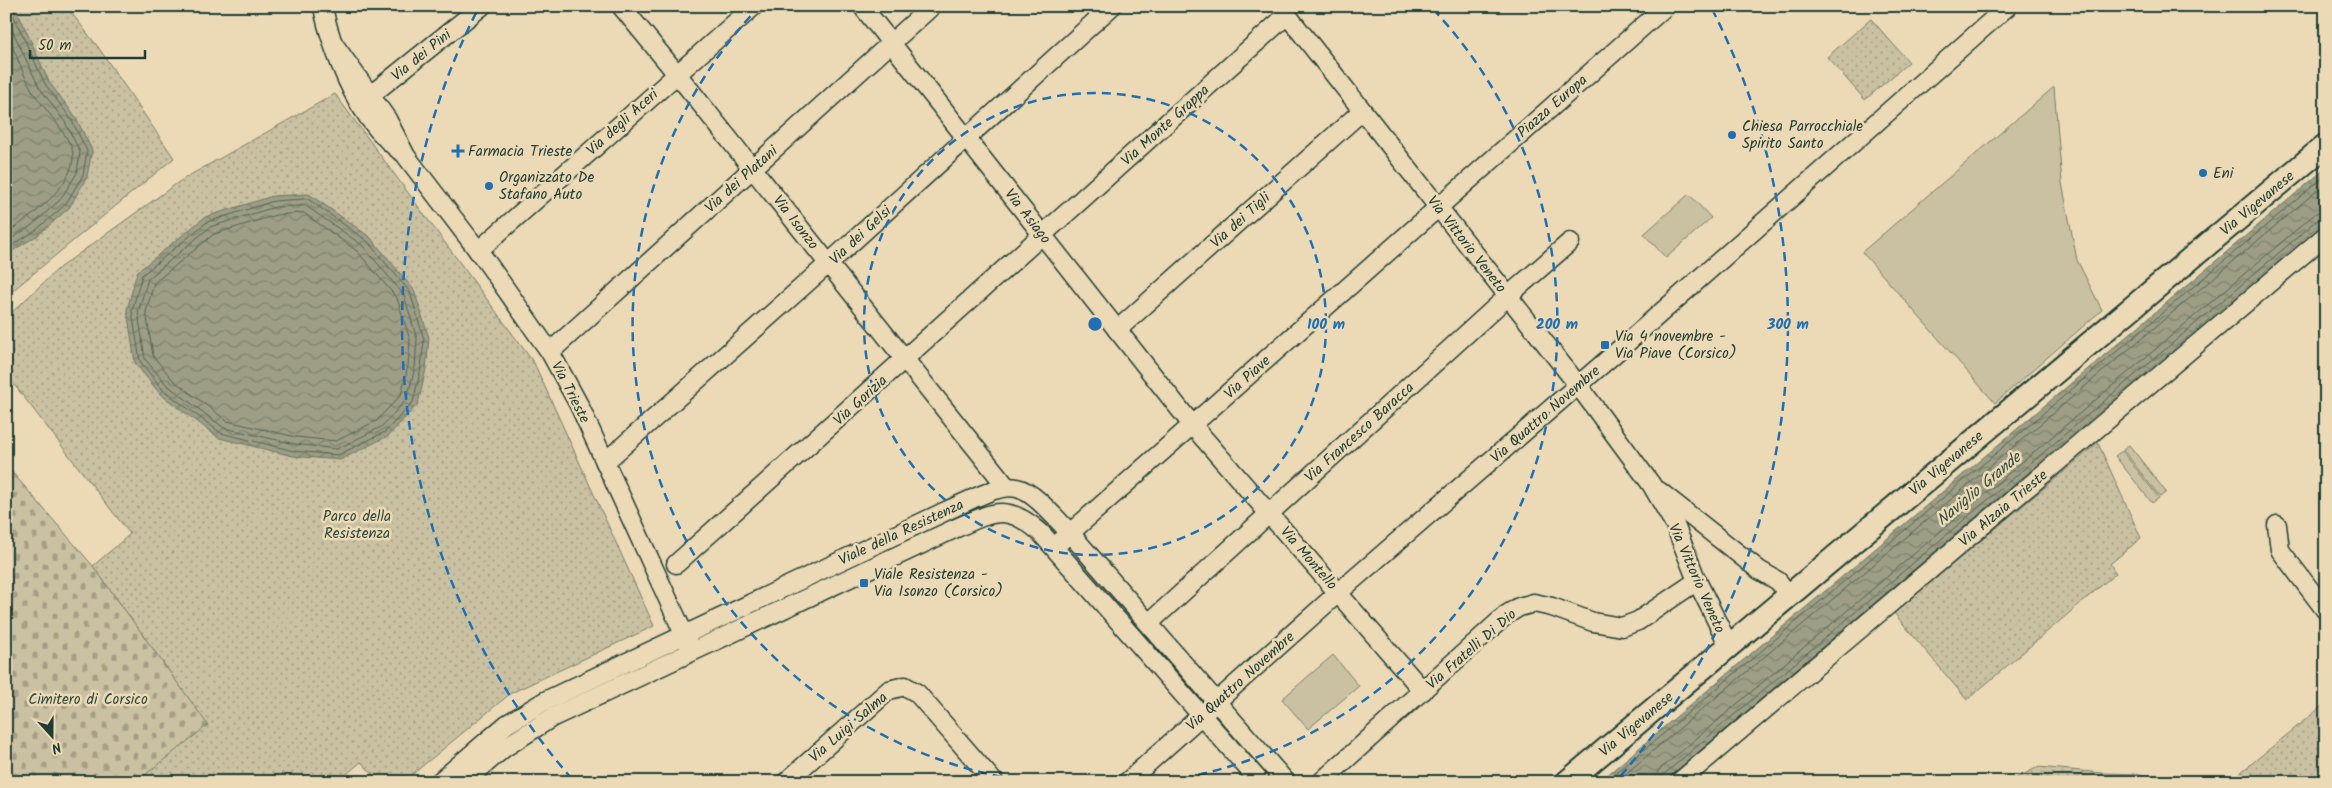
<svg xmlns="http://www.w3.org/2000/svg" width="2332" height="788" font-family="Kalam,sans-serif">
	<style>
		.grass { fill: url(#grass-dots); stroke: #747f6b }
		.cemetery { fill: url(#cemetery-stones); stroke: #747f6b }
		.garden { fill: #cac1a2; stroke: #747f6b }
		.water { fill: url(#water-waves); stroke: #6b7765 }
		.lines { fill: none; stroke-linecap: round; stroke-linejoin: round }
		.shore { stroke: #516454; stroke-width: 1 }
		.minor-casing { stroke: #1f3d34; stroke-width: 21 }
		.major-casing { stroke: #1f3d34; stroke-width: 26 }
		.minor { stroke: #ecdab7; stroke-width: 18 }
		.major { stroke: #ecdab7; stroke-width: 22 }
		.ring { fill: none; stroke: #1f6fb2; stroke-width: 2.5; stroke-dasharray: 9 6 }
		.poi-dot { fill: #1f6fb2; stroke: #ecdab7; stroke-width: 2 }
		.labels { text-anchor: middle; stroke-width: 5; stroke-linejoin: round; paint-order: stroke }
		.street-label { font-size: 15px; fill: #1f3d34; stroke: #ecdab7 }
		.poi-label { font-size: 15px; fill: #1f3d34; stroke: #ecdab7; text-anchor: start }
		.park-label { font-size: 15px; fill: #304a3f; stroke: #ecdab7 }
		.water-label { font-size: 16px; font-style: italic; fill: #324c40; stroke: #ecdab7 }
		.centre { fill: #1f6fb2; stroke: #ecdab7; stroke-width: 2.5 }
		.ring-label { font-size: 15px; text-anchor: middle; font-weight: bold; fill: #1f6fb2; stroke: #ecdab7; stroke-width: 5; stroke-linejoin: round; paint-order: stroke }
	</style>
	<defs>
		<pattern id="grass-dots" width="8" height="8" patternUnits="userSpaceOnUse" patternTransform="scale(1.25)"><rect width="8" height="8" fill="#cac1a2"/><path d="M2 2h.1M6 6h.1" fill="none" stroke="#a39e85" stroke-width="1.8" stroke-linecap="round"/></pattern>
		<pattern id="cemetery-stones" width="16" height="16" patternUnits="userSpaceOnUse" patternTransform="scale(1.25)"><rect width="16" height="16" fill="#cac1a2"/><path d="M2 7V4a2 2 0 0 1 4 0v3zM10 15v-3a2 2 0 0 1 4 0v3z" fill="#a39e85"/></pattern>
		<pattern id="water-waves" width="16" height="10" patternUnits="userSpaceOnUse" patternTransform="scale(1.25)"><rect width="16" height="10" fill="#9d9e85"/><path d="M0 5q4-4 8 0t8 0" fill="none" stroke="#7f826e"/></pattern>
	</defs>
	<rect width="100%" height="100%" fill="#ecdab7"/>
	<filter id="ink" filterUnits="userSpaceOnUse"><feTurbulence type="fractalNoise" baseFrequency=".02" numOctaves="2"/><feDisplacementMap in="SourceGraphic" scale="10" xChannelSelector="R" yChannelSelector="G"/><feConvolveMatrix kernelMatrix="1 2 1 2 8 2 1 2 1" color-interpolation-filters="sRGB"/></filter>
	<g filter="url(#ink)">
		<g class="grass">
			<polygon points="6,6 66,6 98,47 174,158 6,296"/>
			<polygon points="1871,19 1909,62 1865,100 1827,57"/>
			<polygon points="335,94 534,363 654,626 511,693 403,782 380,782 361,762 337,782 136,782 207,724 93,566 130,534 6,374 6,318 59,268 183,179"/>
			<polygon points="2098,443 2141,538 2110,564 2116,573 1967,700 1894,613"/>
			<polygon points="2326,703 2326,782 2229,782"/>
			<polygon points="2038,767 2103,773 2140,774 2158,782 2009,782"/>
		</g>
		<polygon class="cemetery" points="6,465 93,566 208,725 136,782 6,782"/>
		<g class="garden">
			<polygon points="2054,87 2062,183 2077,260 2102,310 1995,403 1862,252"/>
			<polygon points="1689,194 1711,218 1666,258 1644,234"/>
			<polygon points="2129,445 2166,492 2160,497 2123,450"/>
			<polygon points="2122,451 2159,498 2152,503 2115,456"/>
			<polygon points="1333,655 1359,686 1308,729 1282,699"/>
		</g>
		<g class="water">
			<polygon points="6,6 12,6 20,17 49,82 75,116 92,150 87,177 69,208 38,235 6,255"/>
			<polygon points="2326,168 2326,220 1663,782 1599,782"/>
			<polygon points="309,194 370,237 414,290 429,338 426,369 418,404 388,436 340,460 293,456 219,438 160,394 135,363 127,310 137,272 205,217 273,196"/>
		</g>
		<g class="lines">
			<g class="shore">
				<polyline points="6,17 39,87 65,122 80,152 77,173 60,200 31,226 6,242"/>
				<path d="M6,32C15,51 22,73 33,92C43,107 70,136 73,153C76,185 29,219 6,233"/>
				<polygon points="308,199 367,241 410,292 424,339 421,368 413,402 385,432 338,455 294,451 221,433 163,390 140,361 132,311 142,275 207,222 274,201"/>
				<polygon points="306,206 362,245 404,295 417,339 415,367 407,399 381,427 337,449 295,444 224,428 167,385 145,359 138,312 148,279 210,227 275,207"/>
				<polygon points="304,213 357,251 397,298 410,340 408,366 401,395 376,421 336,441 296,437 227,421 173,380 153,356 146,312 154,283 214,234 276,215"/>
				<polyline points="6,249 35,231 65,205 83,175 87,151 71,119 45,84 9,6"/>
				<polyline points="1606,782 2326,175"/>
				<polyline points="1616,782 2326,183"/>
				<polyline points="1654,782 1658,771 2316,213 2326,210"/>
				<polyline points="1660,782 1662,776 2320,218 2326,216"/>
			</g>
			<defs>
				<g id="minor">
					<path d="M323,6C325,21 330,34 334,47C348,87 366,124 400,151"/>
					<polyline points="621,6 677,74 1006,486"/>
					<polyline points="862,6 1193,426 1423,691"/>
					<polyline points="1281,7 1578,385 1651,484 1675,525 1697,581 1729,646"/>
					<polyline points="333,43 387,119 406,156 486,261 550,352 579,405 689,645"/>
					<polyline points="362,102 482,6"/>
					<polyline points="478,251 754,6"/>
					<polyline points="1117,330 1362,111"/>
					<polyline points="550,352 932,6"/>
					<polyline points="605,462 828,264 1112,6"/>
					<polyline points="1659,491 1759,570 1778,581 1789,595"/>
					<polyline points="2277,525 2280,550 2326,611"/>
					<polyline points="1061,541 1666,6"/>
					<polyline points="676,564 1287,15"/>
					<polyline points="1149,623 1507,297 1570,242"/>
					<path d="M439,782L507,724L545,701L946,511C1018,478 1015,474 1070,533L1286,782"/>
					<path d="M464,782L504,748L553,717L954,529C993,512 1006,502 1041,533L1260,782"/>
					<polyline points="786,782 889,690 905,686 917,693 994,782"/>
					<polyline points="1127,782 1339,592 1613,355 2008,6"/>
					<polyline points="1321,782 1506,615 1519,607 1534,603 1552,607 1593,622 1622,627 1638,621 1697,581"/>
					<polyline points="1679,782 2326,235"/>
				</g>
				<polyline id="major" points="1567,782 2326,145"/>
			</defs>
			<use href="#minor" class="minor-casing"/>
			<use href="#major" class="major-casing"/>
			<use href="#minor" class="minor"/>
			<use href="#major" class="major"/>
		</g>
	</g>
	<g class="ring">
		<circle cx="1095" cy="324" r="231"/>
		<path d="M1031 782A462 462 0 0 1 757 9M1433 9A462 462 0 0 1 1159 782"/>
		<path d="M572 779A693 693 0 0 1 478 9M1712 9A693 693 0 0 1 1618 779"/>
	</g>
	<g class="poi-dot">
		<circle cx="1732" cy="135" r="5"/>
		<path d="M455.5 143.5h5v5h5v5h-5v5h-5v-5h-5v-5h5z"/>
		<circle cx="2203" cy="173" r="5"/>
		<circle cx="489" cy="186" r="5"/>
		<rect x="1600" y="340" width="10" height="10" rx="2.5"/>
		<rect x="859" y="578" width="10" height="10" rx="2.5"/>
	</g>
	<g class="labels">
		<g class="street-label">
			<text transform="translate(421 55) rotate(-39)" y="5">Via dei Pini</text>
			<text transform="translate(1552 106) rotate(-41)" y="5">Piazza Europa</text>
			<text transform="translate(622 122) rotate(-42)" y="5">Via degli Aceri</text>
			<text transform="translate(1165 125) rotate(-42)" y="5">Via Monte Grappa</text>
			<text transform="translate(741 179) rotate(-42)" y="5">Via dei Platani</text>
			<text transform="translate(2257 203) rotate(-40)" y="5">Via Vigevanese</text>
			<text transform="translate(1028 216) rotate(52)" y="5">Via Asiago</text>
			<text transform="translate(1240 220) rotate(-42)" y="5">Via dei Tigli</text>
			<text transform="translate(796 222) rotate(52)" y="5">Via Isonzo</text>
			<text transform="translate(860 235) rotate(-43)" y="5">Via dei Gelsi</text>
			<text transform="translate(1467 244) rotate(52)" y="5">Via Vittorio Veneto</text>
			<text transform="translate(1247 377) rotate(-42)" y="5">Via Piave</text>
			<text transform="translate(571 392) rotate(63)" y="5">Via Trieste</text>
			<text transform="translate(860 400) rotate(-42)" y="5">Via Gorizia</text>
			<text transform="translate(1545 414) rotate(-41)" y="5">Via Quattro Novembre</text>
			<text transform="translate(1359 432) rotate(-42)" y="5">Via Francesco Baracca</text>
			<text transform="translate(1946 463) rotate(-40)" y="5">Via Vigevanese</text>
			<text transform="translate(2003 508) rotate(-40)" y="5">Via Alzaia Trieste</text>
			<text transform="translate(901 532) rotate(-25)" y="5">Viale della Resistenza</text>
			<text transform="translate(1309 558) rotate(49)" y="5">Via Montello</text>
			<text transform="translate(1697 578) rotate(66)" y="5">Via Vittorio Veneto</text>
			<text transform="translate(1471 649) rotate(-41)" y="5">Via Fratelli Di Dio</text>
			<text transform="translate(1240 681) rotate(-42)" y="5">Via Quattro Novembre</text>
			<text transform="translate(1636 724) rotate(-40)" y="5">Via Vigevanese</text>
			<text transform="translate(848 727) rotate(-41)" y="5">Via Luigi Salma</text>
		</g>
		<g class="poi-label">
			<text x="1742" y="131">Chiesa Parrocchiale<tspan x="1742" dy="17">Spirito Santo</tspan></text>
			<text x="468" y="156">Farmacia Trieste</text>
			<text x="2213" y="178">Eni</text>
			<text x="499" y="182">Organizzato De<tspan x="499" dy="17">Stafano Auto</tspan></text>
			<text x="1615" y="341">Via 4 novembre -<tspan x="1615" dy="17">Via Piave (Corsico)</tspan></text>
			<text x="874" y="579">Viale Resistenza -<tspan x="874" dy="17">Via Isonzo (Corsico)</tspan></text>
		</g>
		<g class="park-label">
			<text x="357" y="521">Parco della<tspan x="357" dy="17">Resistenza</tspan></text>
			<text x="88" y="704">Cimitero di Corsico</text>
		</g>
		<g class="water-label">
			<text transform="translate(1978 488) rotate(-40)" y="6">Naviglio Grande</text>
		</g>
	</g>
	<circle cx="1095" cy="324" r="8" class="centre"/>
	<g class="ring-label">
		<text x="1326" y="329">100 m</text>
		<text x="1557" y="329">200 m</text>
		<text x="1788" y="329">300 m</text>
	</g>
	<rect width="2332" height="788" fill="none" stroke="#ecdab7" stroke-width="25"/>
	<rect x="12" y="12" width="2307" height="763" fill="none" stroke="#1f3d34" stroke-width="2" filter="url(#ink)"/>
	<g transform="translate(52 736) rotate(159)" stroke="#ecdab7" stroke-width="4" paint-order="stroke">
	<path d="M0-4L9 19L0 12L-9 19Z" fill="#1f3d34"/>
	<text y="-8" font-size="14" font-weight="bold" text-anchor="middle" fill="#1f3d34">N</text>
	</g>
	<path d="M30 50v8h115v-8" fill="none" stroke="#1f3d34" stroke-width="2.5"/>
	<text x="38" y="50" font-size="15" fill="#1f3d34" stroke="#ecdab7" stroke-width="4" paint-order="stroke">50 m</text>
</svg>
